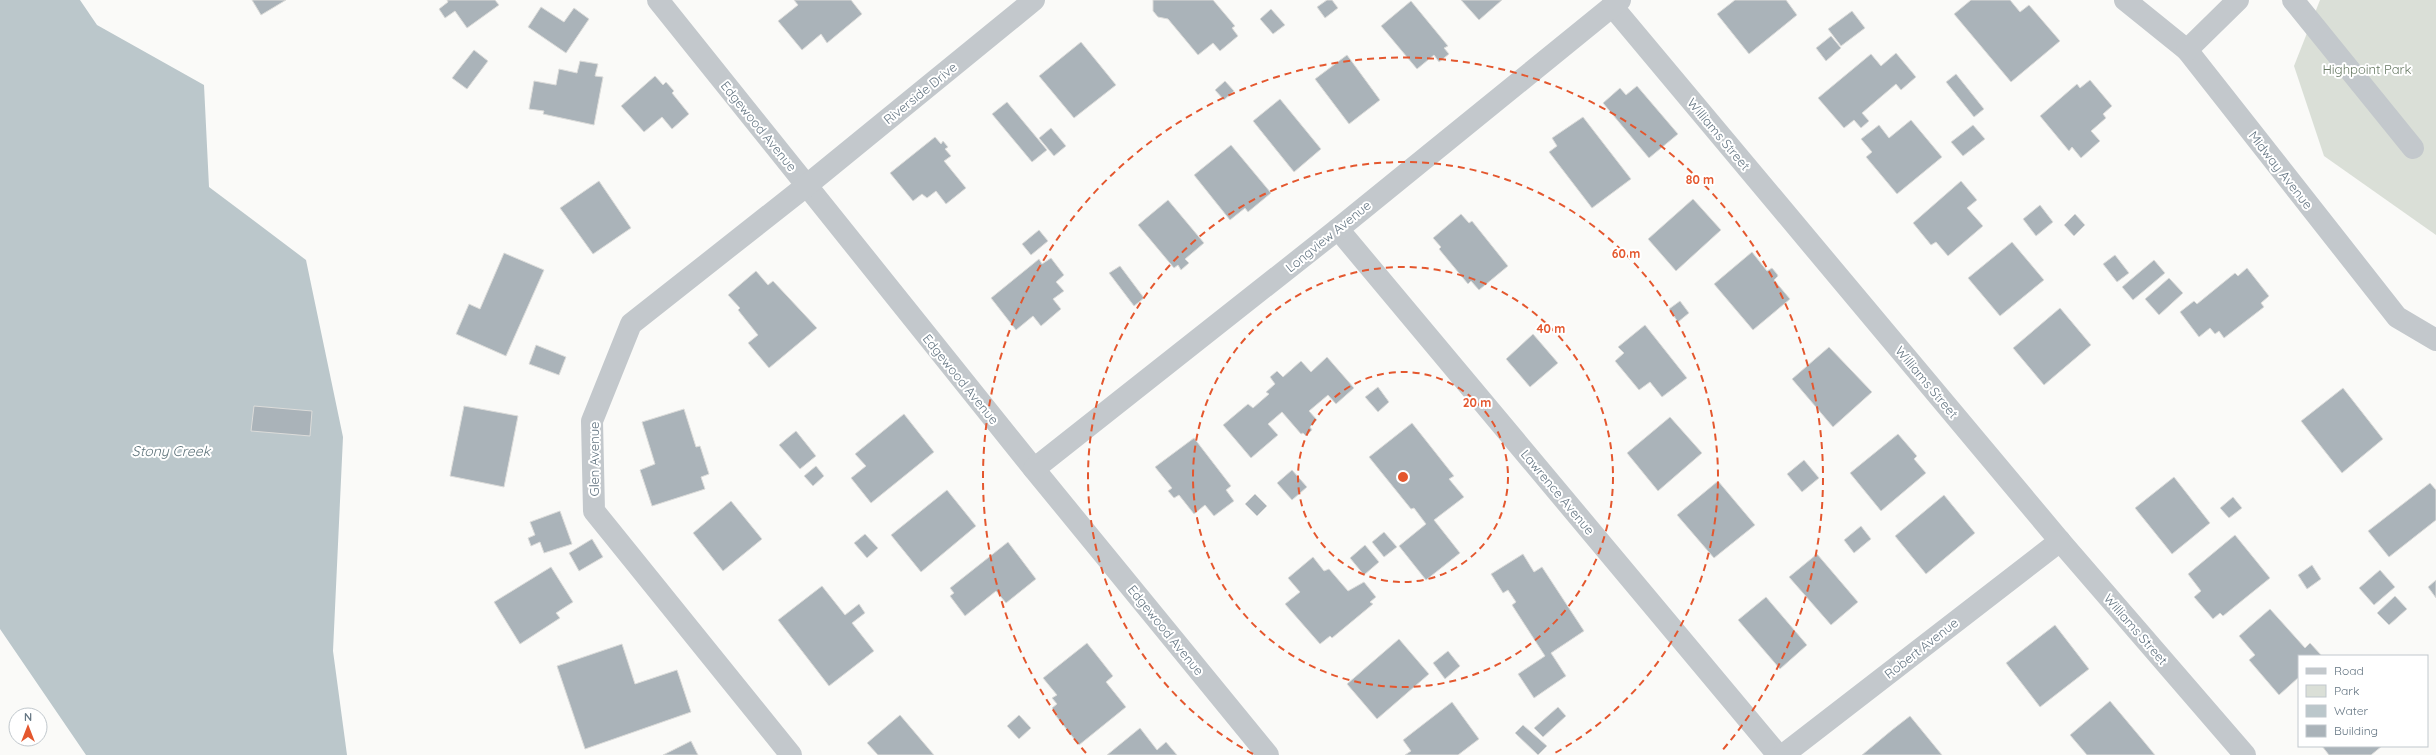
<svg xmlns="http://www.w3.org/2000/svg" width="2436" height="755" font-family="Quicksand,sans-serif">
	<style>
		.green { fill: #dadfd7 }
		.water { fill: #bbc7cb }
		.building { fill: #aab3b9; stroke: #dcdcda }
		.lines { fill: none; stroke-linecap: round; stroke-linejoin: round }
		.minor { stroke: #c3c8cc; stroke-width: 22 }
		.ring { fill: none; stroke: #e4572e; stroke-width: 2; stroke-dasharray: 7 5 }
		.labels { text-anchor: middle; stroke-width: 4; stroke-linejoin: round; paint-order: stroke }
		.park-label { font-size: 13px; fill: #687a64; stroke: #fff }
		.street-label { font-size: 13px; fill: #657683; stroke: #fff }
		.water-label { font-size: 14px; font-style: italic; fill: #60757c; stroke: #fff }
		.centre { fill: #e4572e; stroke: #fff; stroke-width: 2 }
		.ring-label { font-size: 12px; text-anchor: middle; font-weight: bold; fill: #e4572e; stroke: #fff; stroke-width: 4; stroke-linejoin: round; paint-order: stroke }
	</style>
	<rect width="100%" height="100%" fill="#fafaf8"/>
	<polygon class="green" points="2320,0 2436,0 2436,235 2324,156 2294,66"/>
	<polygon class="water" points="0,0 80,0 97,25 204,85 209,187 306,260 343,437 333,651 347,755 86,755 0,629"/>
	<g class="building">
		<polygon points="252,0 286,0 261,15"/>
		<polygon points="447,0 495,0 499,5 467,28 455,11 445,18 439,9 448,2"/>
		<polygon points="794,0 851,0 862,14 827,43 821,34 802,50 778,21 798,5"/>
		<polygon points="1153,0 1213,0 1235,26 1232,28 1238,36 1220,51 1213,43 1198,55 1168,19 1158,17 1153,11"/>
		<polygon points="1327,0 1332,0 1338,8 1325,18 1317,7"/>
		<polygon points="1461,0 1502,0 1479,20"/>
		<polygon points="1786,0 1797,15 1749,54 1717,14 1735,0"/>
		<polygon points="1971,0 2010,0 2020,12 2029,5 2060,41 2011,82 1954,14"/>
		<polygon points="1411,1 1448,46 1444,48 1449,54 1439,62 1434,55 1417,69 1381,26"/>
		<polygon points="541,7 564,22 574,8 589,19 566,53 528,27"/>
		<polygon points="1271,9 1285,25 1273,34 1260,19"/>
		<polygon points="1852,11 1865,28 1841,46 1828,29"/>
		<polygon points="1831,36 1841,48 1826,61 1816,48"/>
		<polygon points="1081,42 1116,85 1074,118 1039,76"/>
		<polygon points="474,50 488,61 467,89 452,78"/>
		<polygon points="1896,53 1916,77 1901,90 1896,84 1862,113 1869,121 1861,128 1854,120 1844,128 1818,98 1871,54 1881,66"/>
		<polygon points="1347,55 1380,100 1349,124 1315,79"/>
		<polygon points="580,61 598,64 595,76 603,77 594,125 543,114 544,111 529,109 534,81 556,85 559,69 577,73"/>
		<polygon points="1956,74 1984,109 1974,117 1946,82"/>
		<polygon points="655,76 663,85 666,82 674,91 672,93 689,114 672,129 662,117 644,132 621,106"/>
		<polygon points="2090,80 2112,106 2103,114 2106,118 2091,131 2100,141 2081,158 2072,147 2069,151 2040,116 2077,84 2080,88"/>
		<polygon points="1225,81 1234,91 1224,100 1215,90"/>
		<polygon points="1637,86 1678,134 1649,158 1603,103 1620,88 1626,95"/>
		<polygon points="1280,99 1321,149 1294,172 1253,121"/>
		<polygon points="1007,102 1047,150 1032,162 992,114"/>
		<polygon points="1583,117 1631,179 1592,208 1549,152 1557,146 1552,138"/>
		<polygon points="1911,120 1942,157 1897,194 1866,157 1872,152 1861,139 1879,125 1889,138"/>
		<polygon points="1973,125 1985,139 1963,156 1951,142"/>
		<polygon points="1051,128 1066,146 1054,156 1039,138"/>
		<polygon points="935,137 941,144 943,141 948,147 945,149 951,156 944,161 966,188 946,204 936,191 927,198 922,194 913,201 890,173"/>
		<polygon points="1231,145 1271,193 1248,212 1245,208 1230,220 1194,175"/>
		<polygon points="599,181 631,228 593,254 560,208"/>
		<polygon points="1961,181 1977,200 1967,208 1983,226 1948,256 1936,242 1931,245 1913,223"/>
		<polygon points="1693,199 1721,230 1676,271 1648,239"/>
		<polygon points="1168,200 1204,243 1185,259 1189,263 1181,270 1178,265 1174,268 1138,225"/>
		<polygon points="2040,205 2053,222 2036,236 2023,219"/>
		<polygon points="1461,214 1469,223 1472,221 1508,266 1479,290 1471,281 1468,284 1439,249 1441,247 1433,238"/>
		<polygon points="2075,214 2085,225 2074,236 2064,225"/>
		<polygon points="1039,230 1048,241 1031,255 1022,244"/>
		<polygon points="2012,242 2044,280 2000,316 1968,278"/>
		<polygon points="1752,252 1767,271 1772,268 1777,274 1778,276 1774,280 1790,299 1753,330 1714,284"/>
		<polygon points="504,253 544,270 506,356 456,334 469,304 480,309"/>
		<polygon points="2115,255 2129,273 2117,282 2103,264"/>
		<polygon points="1051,258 1064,275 1056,282 1064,291 1053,299 1061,309 1041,326 1033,316 1016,330 991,298 1039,259 1042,264"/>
		<polygon points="2154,260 2165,273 2133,300 2122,287"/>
		<polygon points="1120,266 1144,298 1134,306 1109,273"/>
		<polygon points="2247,268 2269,296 2261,303 2264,307 2224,338 2219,331 2215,334 2210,328 2199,337 2180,312 2194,301 2197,304 2235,273 2238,276"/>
		<polygon points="756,271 768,285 773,281 817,328 769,368 748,343 758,335 738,310 740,308 728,295"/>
		<polygon points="2169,278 2183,293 2159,315 2145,299"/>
		<polygon points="1680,301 1689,313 1678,322 1669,309"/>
		<polygon points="2060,308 2091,345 2044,385 2013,348"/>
		<polygon points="1645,325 1687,378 1662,397 1650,382 1639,390 1615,361 1624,353 1618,347"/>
		<polygon points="1533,334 1558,363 1530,387 1506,359"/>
		<polygon points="536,345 566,357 559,375 529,364"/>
		<polygon points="1829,347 1872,392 1833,427 1792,379"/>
		<polygon points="1327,357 1354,388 1336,404 1328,395 1309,411 1317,420 1310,427 1312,430 1306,436 1303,433 1301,434 1282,412 1268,424 1278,435 1251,458 1223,425 1248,404 1253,408 1269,394 1266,392 1275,384 1270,377 1277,371 1283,377 1301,361 1311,372"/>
		<polygon points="1378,387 1389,402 1378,412 1365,397"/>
		<polygon points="2343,388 2383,439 2342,473 2301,421"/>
		<polygon points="254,406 312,411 310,436 251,431"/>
		<polygon points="464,406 518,416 504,487 450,476"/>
		<polygon points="684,409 696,447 700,446 709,474 701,477 705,489 652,506 640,470 655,464 642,422"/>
		<polygon points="904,414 934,452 871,503 851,478 866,466 855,454"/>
		<polygon points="1670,417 1702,453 1658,491 1627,453"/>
		<polygon points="1412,423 1454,476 1449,479 1464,497 1434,520 1460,553 1426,580 1399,546 1426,524 1414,508 1411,509 1369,457"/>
		<polygon points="796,431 816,456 800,469 779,445"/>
		<polygon points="1898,434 1917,456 1914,459 1926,473 1881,511 1850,473"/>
		<polygon points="1194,438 1231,486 1226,490 1234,501 1214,516 1205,505 1194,514 1179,495 1174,498 1168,491 1172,488 1155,467"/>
		<polygon points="1804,460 1819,478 1802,492 1787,474"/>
		<polygon points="816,466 824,476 813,486 804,476"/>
		<polygon points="1292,470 1307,487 1292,500 1277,483"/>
		<polygon points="2174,477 2210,523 2172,554 2135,508"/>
		<polygon points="1718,481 1755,525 1714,558 1677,515"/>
		<polygon points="2430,483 2436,490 2436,520 2389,557 2368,531"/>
		<polygon points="947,490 976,526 921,572 891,535"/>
		<polygon points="1255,494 1267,506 1257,516 1245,504"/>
		<polygon points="1944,495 1975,533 1926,574 1895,536"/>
		<polygon points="2233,497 2242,508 2229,518 2220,508"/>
		<polygon points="731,501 762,539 723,571 693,533"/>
		<polygon points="560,511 572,544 544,553 540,542 531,546 528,538 535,535 530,522"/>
		<polygon points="1861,526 1871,539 1854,553 1844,540"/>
		<polygon points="1384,532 1397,547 1384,557 1372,542"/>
		<polygon points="865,534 878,548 867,558 854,543"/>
		<polygon points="2235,535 2270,578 2223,616 2220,613 2213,619 2194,597 2201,591 2188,574"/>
		<polygon points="592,539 603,557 579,571 569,553"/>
		<polygon points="1008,542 1036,579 1006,603 996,591 965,616 950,596 954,593 950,588"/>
		<polygon points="1365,545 1379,562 1364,575 1350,558"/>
		<polygon points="1523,554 1534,572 1542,567 1584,631 1551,653 1566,676 1534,698 1518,674 1545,656 1512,605 1516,602 1508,590 1503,593 1491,574"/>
		<polygon points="1817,554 1858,602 1831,625 1789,577"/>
		<polygon points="1313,557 1324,571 1329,569 1348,591 1364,582 1376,597 1370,602 1373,604 1332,638 1330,636 1320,644 1285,604 1300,592 1288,578"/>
		<polygon points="2312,565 2321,579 2307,589 2298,575"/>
		<polygon points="551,567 573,602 556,613 560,618 520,644 494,602"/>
		<polygon points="2380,570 2395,587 2374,605 2359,588"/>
		<polygon points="2436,580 2436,598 2428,587"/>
		<polygon points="822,586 845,615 859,604 865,613 852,623 874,651 829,686 778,620"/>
		<polygon points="2395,596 2407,609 2389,625 2377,613"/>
		<polygon points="1766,597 1807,645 1780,669 1738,620"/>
		<polygon points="2270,609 2305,648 2310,643 2322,656 2299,656 2299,677 2279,695 2249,660 2255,655 2239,636"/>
		<polygon points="2055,625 2089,669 2040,707 2006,663"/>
		<polygon points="1399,639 1429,674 1377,719 1347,684"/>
		<polygon points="1087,643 1113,676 1106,682 1126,707 1079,745 1056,716 1057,714 1052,708 1057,704 1052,698 1057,695 1043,678"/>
		<polygon points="622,644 635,684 677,670 691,712 585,749 557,666"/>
		<polygon points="1448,651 1460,666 1445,679 1433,663"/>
		<polygon points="2110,701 2141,738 2155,755 2087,755 2070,735"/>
		<polygon points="1452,702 1479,739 1458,755 1405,755 1411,751 1403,740"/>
		<polygon points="1558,707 1566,716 1543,737 1534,728"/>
		<polygon points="900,715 934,755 878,755 867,743"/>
		<polygon points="1019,715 1031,728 1019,739 1007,726"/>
		<polygon points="1910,716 1942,755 1862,755 1892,730"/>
		<polygon points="1523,725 1547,746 1538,755 1515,733"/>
		<polygon points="1140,728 1157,750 1166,742 1177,755 1107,755"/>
		<polygon points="691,741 698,755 663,755"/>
		<polygon points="2322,746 2382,746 2371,755 2329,755"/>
	</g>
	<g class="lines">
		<g class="minor">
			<polyline points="658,0 1034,469 1268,755"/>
			<polyline points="2125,0 2187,50 2397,317 2436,340"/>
			<polyline points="2293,0 2413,148"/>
			<polyline points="1612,6 2060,541 2245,755"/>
			<polyline points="2187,50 2238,0"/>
			<polyline points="1338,229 1778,755"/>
			<polyline points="1034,469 1338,229 1620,0"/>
			<polyline points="791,755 594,511 592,421 631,324 806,186 1034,0"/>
			<polyline points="1783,755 2060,541"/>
		</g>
	</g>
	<g class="ring">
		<circle cx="1403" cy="477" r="105"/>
		<circle cx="1403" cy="477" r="210"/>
		<path d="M1253 754A315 315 0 1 1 1553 754"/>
		<path d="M1086 753A420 420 0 1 1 1720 753"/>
	</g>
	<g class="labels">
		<g class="park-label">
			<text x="2367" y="74">Highpoint Park</text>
		</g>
		<g class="street-label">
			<text transform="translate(920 93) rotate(-39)" y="5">Riverside Drive</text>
			<text transform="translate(759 126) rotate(51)" y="5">Edgewood Avenue</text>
			<text transform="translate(1719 134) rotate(50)" y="5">Williams Street</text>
			<text transform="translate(2281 170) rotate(52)" y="5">Midway Avenue</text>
			<text transform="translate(1328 236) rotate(-39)" y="5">Longview Avenue</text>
			<text transform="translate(961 379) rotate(51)" y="5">Edgewood Avenue</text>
			<text transform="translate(1927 382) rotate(50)" y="5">Williams Street</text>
			<text transform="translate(594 459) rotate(-90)" y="5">Glen Avenue</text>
			<text transform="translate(1558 492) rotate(50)" y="5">Lawrence Avenue</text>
			<text transform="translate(2136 629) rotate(49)" y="5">Williams Street</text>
			<text transform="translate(1166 630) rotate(51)" y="5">Edgewood Avenue</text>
			<text transform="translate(1921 648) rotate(-38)" y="5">Robert Avenue</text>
		</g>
		<g class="water-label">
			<text x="171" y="456">Stony Creek</text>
		</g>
	</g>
	<circle cx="1403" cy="477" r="6" class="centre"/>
	<g class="ring-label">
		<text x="1700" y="184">80 m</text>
		<text x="1626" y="258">60 m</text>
		<text x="1551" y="333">40 m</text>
		<text x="1477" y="407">20 m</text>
	</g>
	<rect x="2298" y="655" width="130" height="92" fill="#ffffff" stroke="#c1c8cd"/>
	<rect x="2306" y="668" width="20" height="6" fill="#c3c8cc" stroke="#c1c8cd"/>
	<text x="2334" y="675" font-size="12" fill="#657683">Road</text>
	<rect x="2306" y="685" width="20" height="12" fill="#dadfd7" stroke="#c1c8cd"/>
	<text x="2334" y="695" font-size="12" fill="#657683">Park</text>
	<rect x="2306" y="705" width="20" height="12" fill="#bbc7cb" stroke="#c1c8cd"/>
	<text x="2334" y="715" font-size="12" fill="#657683">Water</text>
	<rect x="2306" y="725" width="20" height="12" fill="#aab3b9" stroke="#c1c8cd"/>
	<text x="2334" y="735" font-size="12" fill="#657683">Building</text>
	<g transform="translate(28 727)"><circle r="19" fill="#ffffff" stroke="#c1c8cd"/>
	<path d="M0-3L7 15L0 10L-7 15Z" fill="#e4572e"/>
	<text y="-6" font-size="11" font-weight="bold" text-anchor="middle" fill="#657683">N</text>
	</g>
</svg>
